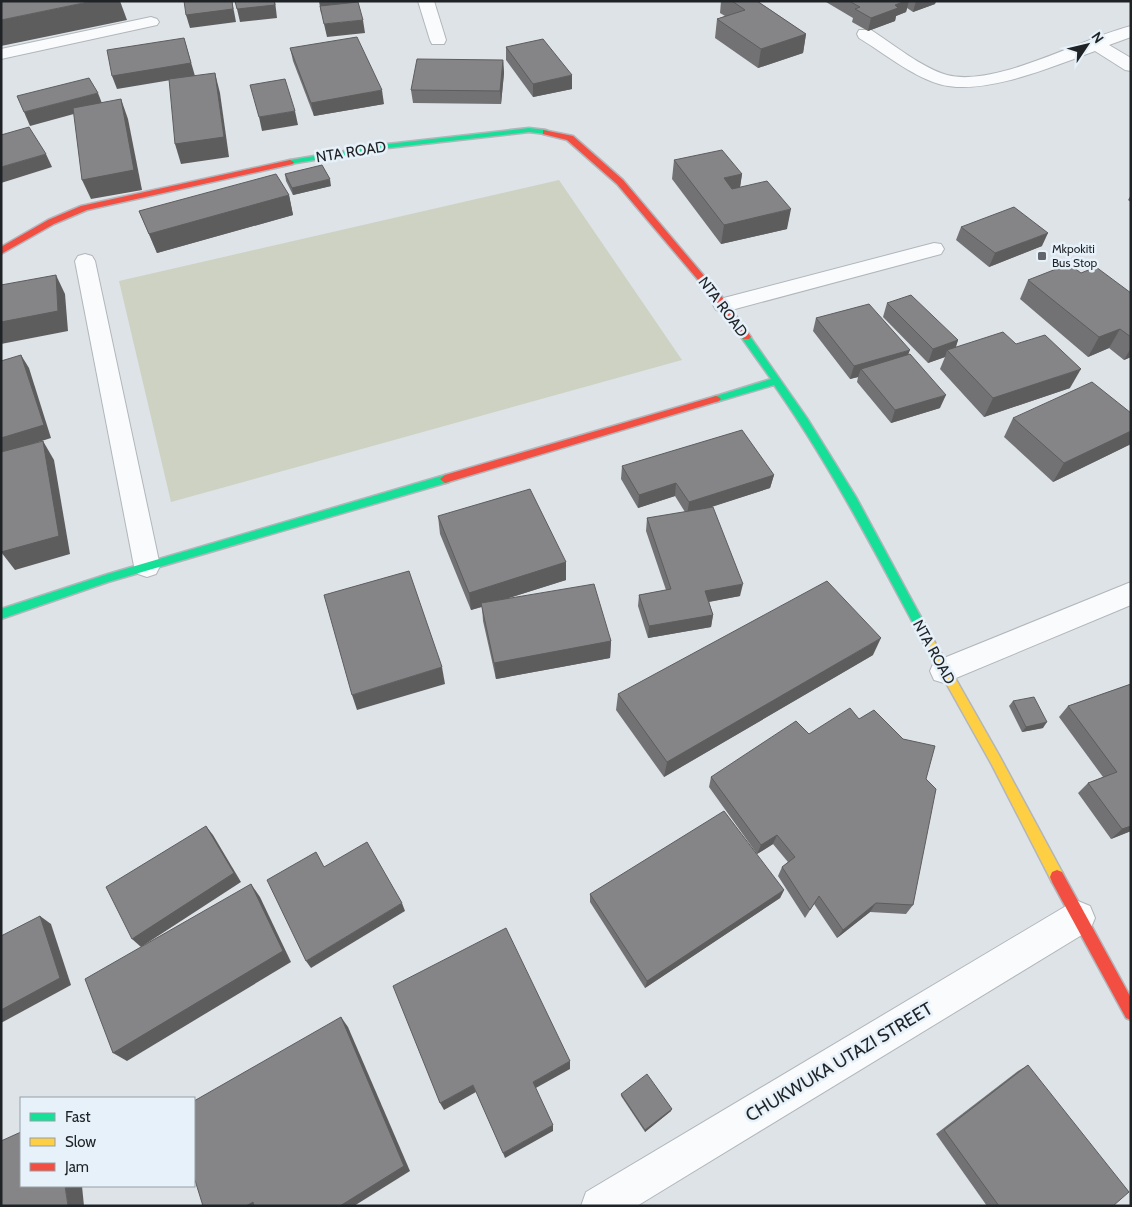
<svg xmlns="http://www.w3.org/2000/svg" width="1132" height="1207" font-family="Cabin,sans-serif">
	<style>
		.green { fill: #ced2c3 }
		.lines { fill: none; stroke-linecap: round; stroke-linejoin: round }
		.street-casing { stroke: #b2b6ba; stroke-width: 2 }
		.fast-casing { stroke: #b2b6ba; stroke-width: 3 }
		.slow-casing { stroke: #b2b6ba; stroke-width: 3 }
		.jam-casing { stroke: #b2b6ba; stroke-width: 3 }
		.street { fill: #fafbfc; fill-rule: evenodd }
		.fast { fill: #16e098; fill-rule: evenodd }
		.slow { fill: #ffcf43; fill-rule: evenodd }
		.jam { fill: #f24e42; fill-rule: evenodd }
		.wall { fill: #727274 }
		.shaded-wall { fill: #5d5d5e }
		.building { fill: #858587; stroke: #5d5d5e }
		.poi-dot { fill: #62666a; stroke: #e6f1fa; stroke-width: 2 }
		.labels { text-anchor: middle; stroke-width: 5; stroke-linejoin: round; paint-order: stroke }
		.far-poi-label { font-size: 12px; fill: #1f2326; stroke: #e6f1fa; text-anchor: start }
		.street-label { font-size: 15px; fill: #1f2326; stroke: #e6f1fa }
		.near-street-label { font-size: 18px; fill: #1f2326; stroke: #e6f1fa }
	</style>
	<rect width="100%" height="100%" fill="#dee3e8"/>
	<polygon class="green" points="559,180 682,360 171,502 119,281"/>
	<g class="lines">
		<defs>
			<g id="street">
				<polygon points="418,1 434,1 446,40 444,44 432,44 430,40"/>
				<polygon points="151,17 157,19 159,22 157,25 1,59 1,49"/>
				<path d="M1131,26V37L1109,45L1131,58V71L1125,70L1095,51C1054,66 982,97 939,84C910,75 884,53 859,38L857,34L859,30H871C893,44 922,68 947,75C996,88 1082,38 1131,26Z"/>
				<polygon points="934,243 941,244 944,249 941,254 724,312 716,310 713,305 716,300"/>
				<polygon points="85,254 92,256 95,261 160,566 156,574 147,577 138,574 134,566 75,261 78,256"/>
				<polygon points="1131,582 1131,605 944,683 934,680 930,671 934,662"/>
				<polygon points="1078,901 1090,906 1095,918 1090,930 637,1206 581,1206 586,1192 1066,906"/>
			</g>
			<g id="fast">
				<polygon points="529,128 546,130 550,132 546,134 529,132 388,148 290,164 286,162 290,160 388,144"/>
				<path d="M746,334L749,335L807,418L856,497L929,632L931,635L929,638L925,640L921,638C875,552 830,465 774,385L716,402L713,401L711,399L713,397L771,379L741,337Z"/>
				<polygon points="445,475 449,476 450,479 449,482 108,582 1,619 1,609 108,574"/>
			</g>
			<polygon id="slow" points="925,630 929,632 1000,757 1062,872 1064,877 1062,882 1057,884 1052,882 992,765 921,638 919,635 921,632"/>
			<g id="jam">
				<polygon points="543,130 573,136 623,180 727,303 751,337 749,339 743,339 721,307 617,184 567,140 543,134"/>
				<polygon points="290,160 294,162 293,164 87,210 54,224 1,254 1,247 48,220 81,206"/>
				<polygon points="716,396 719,397 721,399 719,401 445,483 440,479 445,475"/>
				<polygon points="1057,870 1062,872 1131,998 1131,1020 1126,1018 1052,882 1050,877 1052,872"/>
			</g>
		</defs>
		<use href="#street" class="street-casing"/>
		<use href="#fast" class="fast-casing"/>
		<use href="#slow" class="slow-casing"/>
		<use href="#jam" class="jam-casing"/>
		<use href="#street" class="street"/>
		<use href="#fast" class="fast"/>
		<use href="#slow" class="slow"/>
		<use href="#jam" class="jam"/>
	</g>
	<g class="wall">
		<polygon points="721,1 757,1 806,34 803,53 758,68 715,38 717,19 725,16 720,13"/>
		<polygon points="826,1 936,1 935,4 913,12 907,8 906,12 896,16 895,21 868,31 852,22 853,18 826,2"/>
		<polygon points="506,47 572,89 533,97 506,60"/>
		<polygon points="290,48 384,104 314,116 293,61"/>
		<polygon points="503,60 504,73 501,104 413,103 411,90"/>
		<polygon points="674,160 742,174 740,187 787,229 721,244 672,179"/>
		<polygon points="285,174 331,186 293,195 286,181"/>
		<polygon points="289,195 293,215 157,253 139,211"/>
		<polygon points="1131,195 1131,202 1128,200"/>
		<polygon points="961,227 1042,246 989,267 956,240"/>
		<polygon points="1081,273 1131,293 1131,357 1124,360 1109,348 1088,357 1020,299 1028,280"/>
		<polygon points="887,303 958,340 956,347 1016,344 1070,388 984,417 940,369 945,357 928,363 883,317"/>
		<polygon points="816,318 908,355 940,408 891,423 857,382 858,377 850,379 813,331"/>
		<polygon points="1131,413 1131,444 1053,482 1004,437 1013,418"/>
		<polygon points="622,466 774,475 770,488 707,508 740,596 709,602 713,615 711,627 648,638 638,606 639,595 666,590 646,531 647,518 685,512 675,496 638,508 621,479"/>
		<polygon points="438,516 566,562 566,580 506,599 611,641 610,658 496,679 483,621 482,607 471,610 440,534"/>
		<polygon points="873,655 664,777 616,710 618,694"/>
		<polygon points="1131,684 1131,831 1111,839 1078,793 1088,783 1103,777 1059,717 1068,706"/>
		<polygon points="1013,701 1043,728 1022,732 1009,706"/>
		<polygon points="859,719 926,779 913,905 906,914 870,912 837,938 814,904 805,918 778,876 782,867 788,862 773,844 757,854 709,787 711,777 809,734"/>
		<polygon points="784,890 780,898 645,988 590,902 590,894"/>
		<polygon points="1028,1065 1113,1206 987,1206 936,1134 1018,1071"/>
		<polygon points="621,1094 671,1111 645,1132 621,1096"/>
	</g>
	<g class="shaded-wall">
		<polygon points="93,1 120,1 127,20 1,46 1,20"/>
		<polygon points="232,1 236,22 190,28 186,15"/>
		<polygon points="275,1 277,18 240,22 237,9"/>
		<polygon points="319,1 357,1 358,9 321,13"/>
		<polygon points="905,1 909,1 906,12 896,16 895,21 868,31 871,18 895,5"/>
		<polygon points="916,1 936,1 935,4 913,12"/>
		<polygon points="363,20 365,33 327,37 324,24"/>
		<polygon points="806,34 803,53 758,68 761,49"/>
		<polygon points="184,38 195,76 117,89 112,76"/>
		<polygon points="503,60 504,73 501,104 500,91"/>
		<polygon points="215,73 220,93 229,157 181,164 175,144"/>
		<polygon points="572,75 572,89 533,97 533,84"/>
		<polygon points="382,90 384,104 314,116 311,103"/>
		<polygon points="98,93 103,106 30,126 24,112"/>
		<polygon points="121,99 128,119 142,190 91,199 82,180"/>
		<polygon points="295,111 298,125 262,131 259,117"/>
		<polygon points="46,154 52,167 1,183 1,167"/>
		<polygon points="742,174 739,194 721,198 724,178"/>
		<polygon points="330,179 331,186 293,195 292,188"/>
		<polygon points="289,195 293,215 157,253 149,234"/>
		<polygon points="791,209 787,229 721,244 724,225"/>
		<polygon points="1048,233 1042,246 989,267 995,253"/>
		<polygon points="56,275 65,294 68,331 1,344 1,322"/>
		<polygon points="1120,329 1109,348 1088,357 1099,337"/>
		<polygon points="958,340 953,354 947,350 945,357 928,363 933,349"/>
		<polygon points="1131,348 1131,357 1124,360"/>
		<polygon points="910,350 905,363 861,369 858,377 850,379 854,366"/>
		<polygon points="21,355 29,368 51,438 1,454 1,438"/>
		<polygon points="1081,369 1070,388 984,417 993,398"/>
		<polygon points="946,395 940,408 891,423 895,410"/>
		<polygon points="1131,431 1131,444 1053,482 1064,463"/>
		<polygon points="43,441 54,460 70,554 15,570 1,552"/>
		<polygon points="774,475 770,488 687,515 689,502"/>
		<polygon points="676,483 675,496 638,508 639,495"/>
		<polygon points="566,562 566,580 471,610 469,593"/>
		<polygon points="743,584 740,596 702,603 705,591"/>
		<polygon points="713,615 711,627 648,638 649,626"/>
		<polygon points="881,638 873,655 664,777 667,762"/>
		<polygon points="611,641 610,658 496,679 494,663"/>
		<polygon points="442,667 445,684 357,710 352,695"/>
		<polygon points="1047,722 1043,728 1022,732 1026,727"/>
		<polygon points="206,826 213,835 241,882 141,947 132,939"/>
		<polygon points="1131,826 1131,831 1111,839 1122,829"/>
		<polygon points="777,835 773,844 757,854 761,845"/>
		<polygon points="251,884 260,897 291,962 127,1061 113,1053"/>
		<polygon points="784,890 780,898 645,988 647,981"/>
		<polygon points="402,903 405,911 311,968 306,961"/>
		<polygon points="876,903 870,912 837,938 843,930"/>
		<polygon points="40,916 51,924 71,985 1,1023 1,1010"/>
		<polygon points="341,1017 348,1027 410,1171 354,1206 340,1206"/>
		<polygon points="570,1061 570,1069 534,1089 533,1082"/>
		<polygon points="473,1085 476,1092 444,1110 440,1103"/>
		<polygon points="672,1109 671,1111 645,1132 645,1130"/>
		<polygon points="553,1125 553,1131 505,1158 503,1153"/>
		<polygon points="65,1186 82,1186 84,1206 68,1206"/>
		<polygon points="253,1202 263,1206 246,1206"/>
	</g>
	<g class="building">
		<polygon points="1,1 93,1 1,20"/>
		<polygon points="184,1 232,1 233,9 186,15"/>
		<polygon points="235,1 274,1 275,5 237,9"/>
		<polygon points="732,1 757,1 806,34 761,49 717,19 745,10"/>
		<polygon points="849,1 905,1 895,5 898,8 871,18 855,9 860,7"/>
		<polygon points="358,2 363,20 324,24 320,6"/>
		<polygon points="357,37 382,90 311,103 290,48"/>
		<polygon points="184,38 191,63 112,76 107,50"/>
		<polygon points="543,39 572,75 533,84 506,47"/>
		<polygon points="417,59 503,60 500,91 411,90"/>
		<polygon points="215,73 224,137 175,144 169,79"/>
		<polygon points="89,78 98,93 24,112 17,96"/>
		<polygon points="285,79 295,111 259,117 250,85"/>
		<polygon points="121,99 134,170 82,180 73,108"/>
		<polygon points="29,127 46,154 1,167 1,135"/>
		<polygon points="722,150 742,174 724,178 732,189 767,181 791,209 724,225 674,160"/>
		<polygon points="322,165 330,179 292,188 285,174"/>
		<polygon points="276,174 289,195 149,234 139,211"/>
		<polygon points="1014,207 1048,233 995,253 961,227"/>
		<polygon points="1069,264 1081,273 1096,267 1131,293 1131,337 1120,329 1099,337 1028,280"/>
		<polygon points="56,275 58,311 1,322 1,285"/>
		<polygon points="911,295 958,340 933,349 887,303"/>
		<polygon points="869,304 910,350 854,366 816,318"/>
		<polygon points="1003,332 1016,344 1045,335 1081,369 993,398 947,350"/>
		<polygon points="910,354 946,395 895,410 861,369"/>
		<polygon points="21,355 44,425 1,438 1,361"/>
		<polygon points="1092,382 1131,413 1131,431 1064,463 1013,418"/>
		<polygon points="742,430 774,475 689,502 676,483 639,495 622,466"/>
		<polygon points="43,441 59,536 1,552 1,452"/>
		<polygon points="530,489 566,562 469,593 438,516"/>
		<polygon points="713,507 743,584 705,591 713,615 649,626 639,595 671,589 647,518"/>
		<polygon points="409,571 442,667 352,695 324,595"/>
		<polygon points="827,581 881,638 667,762 618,694"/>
		<polygon points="594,584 611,641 494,663 481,603"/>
		<polygon points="1131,684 1131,826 1122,829 1088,783 1117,772 1068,706"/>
		<polygon points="1034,697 1047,722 1026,727 1013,701"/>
		<polygon points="850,708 859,719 874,710 903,739 935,746 926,779 936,789 913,905 876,903 843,930 819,896 810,910 782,867 795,857 777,835 761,845 711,777 796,721 809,734"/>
		<polygon points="724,811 784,890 647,981 590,894"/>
		<polygon points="206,826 234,873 132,939 106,887"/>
		<polygon points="367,842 402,903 306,961 267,880 316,852 324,867"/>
		<polygon points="251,884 283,951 113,1053 85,979"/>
		<polygon points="40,916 60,978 1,1010 1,936"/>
		<polygon points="506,928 570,1061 533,1082 553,1125 503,1153 473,1085 440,1103 393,986"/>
		<polygon points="341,1017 404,1166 340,1206 254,1206 253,1202 246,1206 203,1206 194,1177 194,1101"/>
		<polygon points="1028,1065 1129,1192 1113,1206 999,1206 944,1130"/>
		<polygon points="647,1074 672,1109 645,1130 621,1094"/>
		<polygon points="21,1132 21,1186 65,1186 68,1206 1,1206 1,1141"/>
	</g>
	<rect class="poi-dot" x="1037" y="251" width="10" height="10" rx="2.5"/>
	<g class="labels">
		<g class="far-poi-label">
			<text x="1052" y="253">Mkpokiti<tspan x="1052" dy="14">Bus Stop</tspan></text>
		</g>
		<g class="street-label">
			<text transform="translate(351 152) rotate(-9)" y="5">NTA ROAD</text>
			<text transform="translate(723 307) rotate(53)" y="5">NTA ROAD</text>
			<text transform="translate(934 652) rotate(61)" y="5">NTA ROAD</text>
		</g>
		<g class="near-street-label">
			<text transform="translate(839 1062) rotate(-31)" y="6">CHUKWUKA UTAZI STREET</text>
		</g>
	</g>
	<rect width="1132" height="1207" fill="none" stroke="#1f2326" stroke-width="5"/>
	<rect x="20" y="1097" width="175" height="90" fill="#e6f1fa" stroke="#969fa5"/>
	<rect x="30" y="1113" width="25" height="8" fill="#16e098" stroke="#969fa5"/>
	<text x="65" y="1122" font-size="15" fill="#1f2326">Fast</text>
	<rect x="30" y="1138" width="25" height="8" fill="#ffcf43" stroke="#969fa5"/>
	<text x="65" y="1147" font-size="15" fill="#1f2326">Slow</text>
	<rect x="30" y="1163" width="25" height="8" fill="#f24e42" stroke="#969fa5"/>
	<text x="65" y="1172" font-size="15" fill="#1f2326">Jam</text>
	<g transform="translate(1087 45) rotate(55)" stroke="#e6f1fa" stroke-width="4" paint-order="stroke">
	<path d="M0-4L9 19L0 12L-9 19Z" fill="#1f2326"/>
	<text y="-8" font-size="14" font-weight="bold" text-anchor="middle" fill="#1f2326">N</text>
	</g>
</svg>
